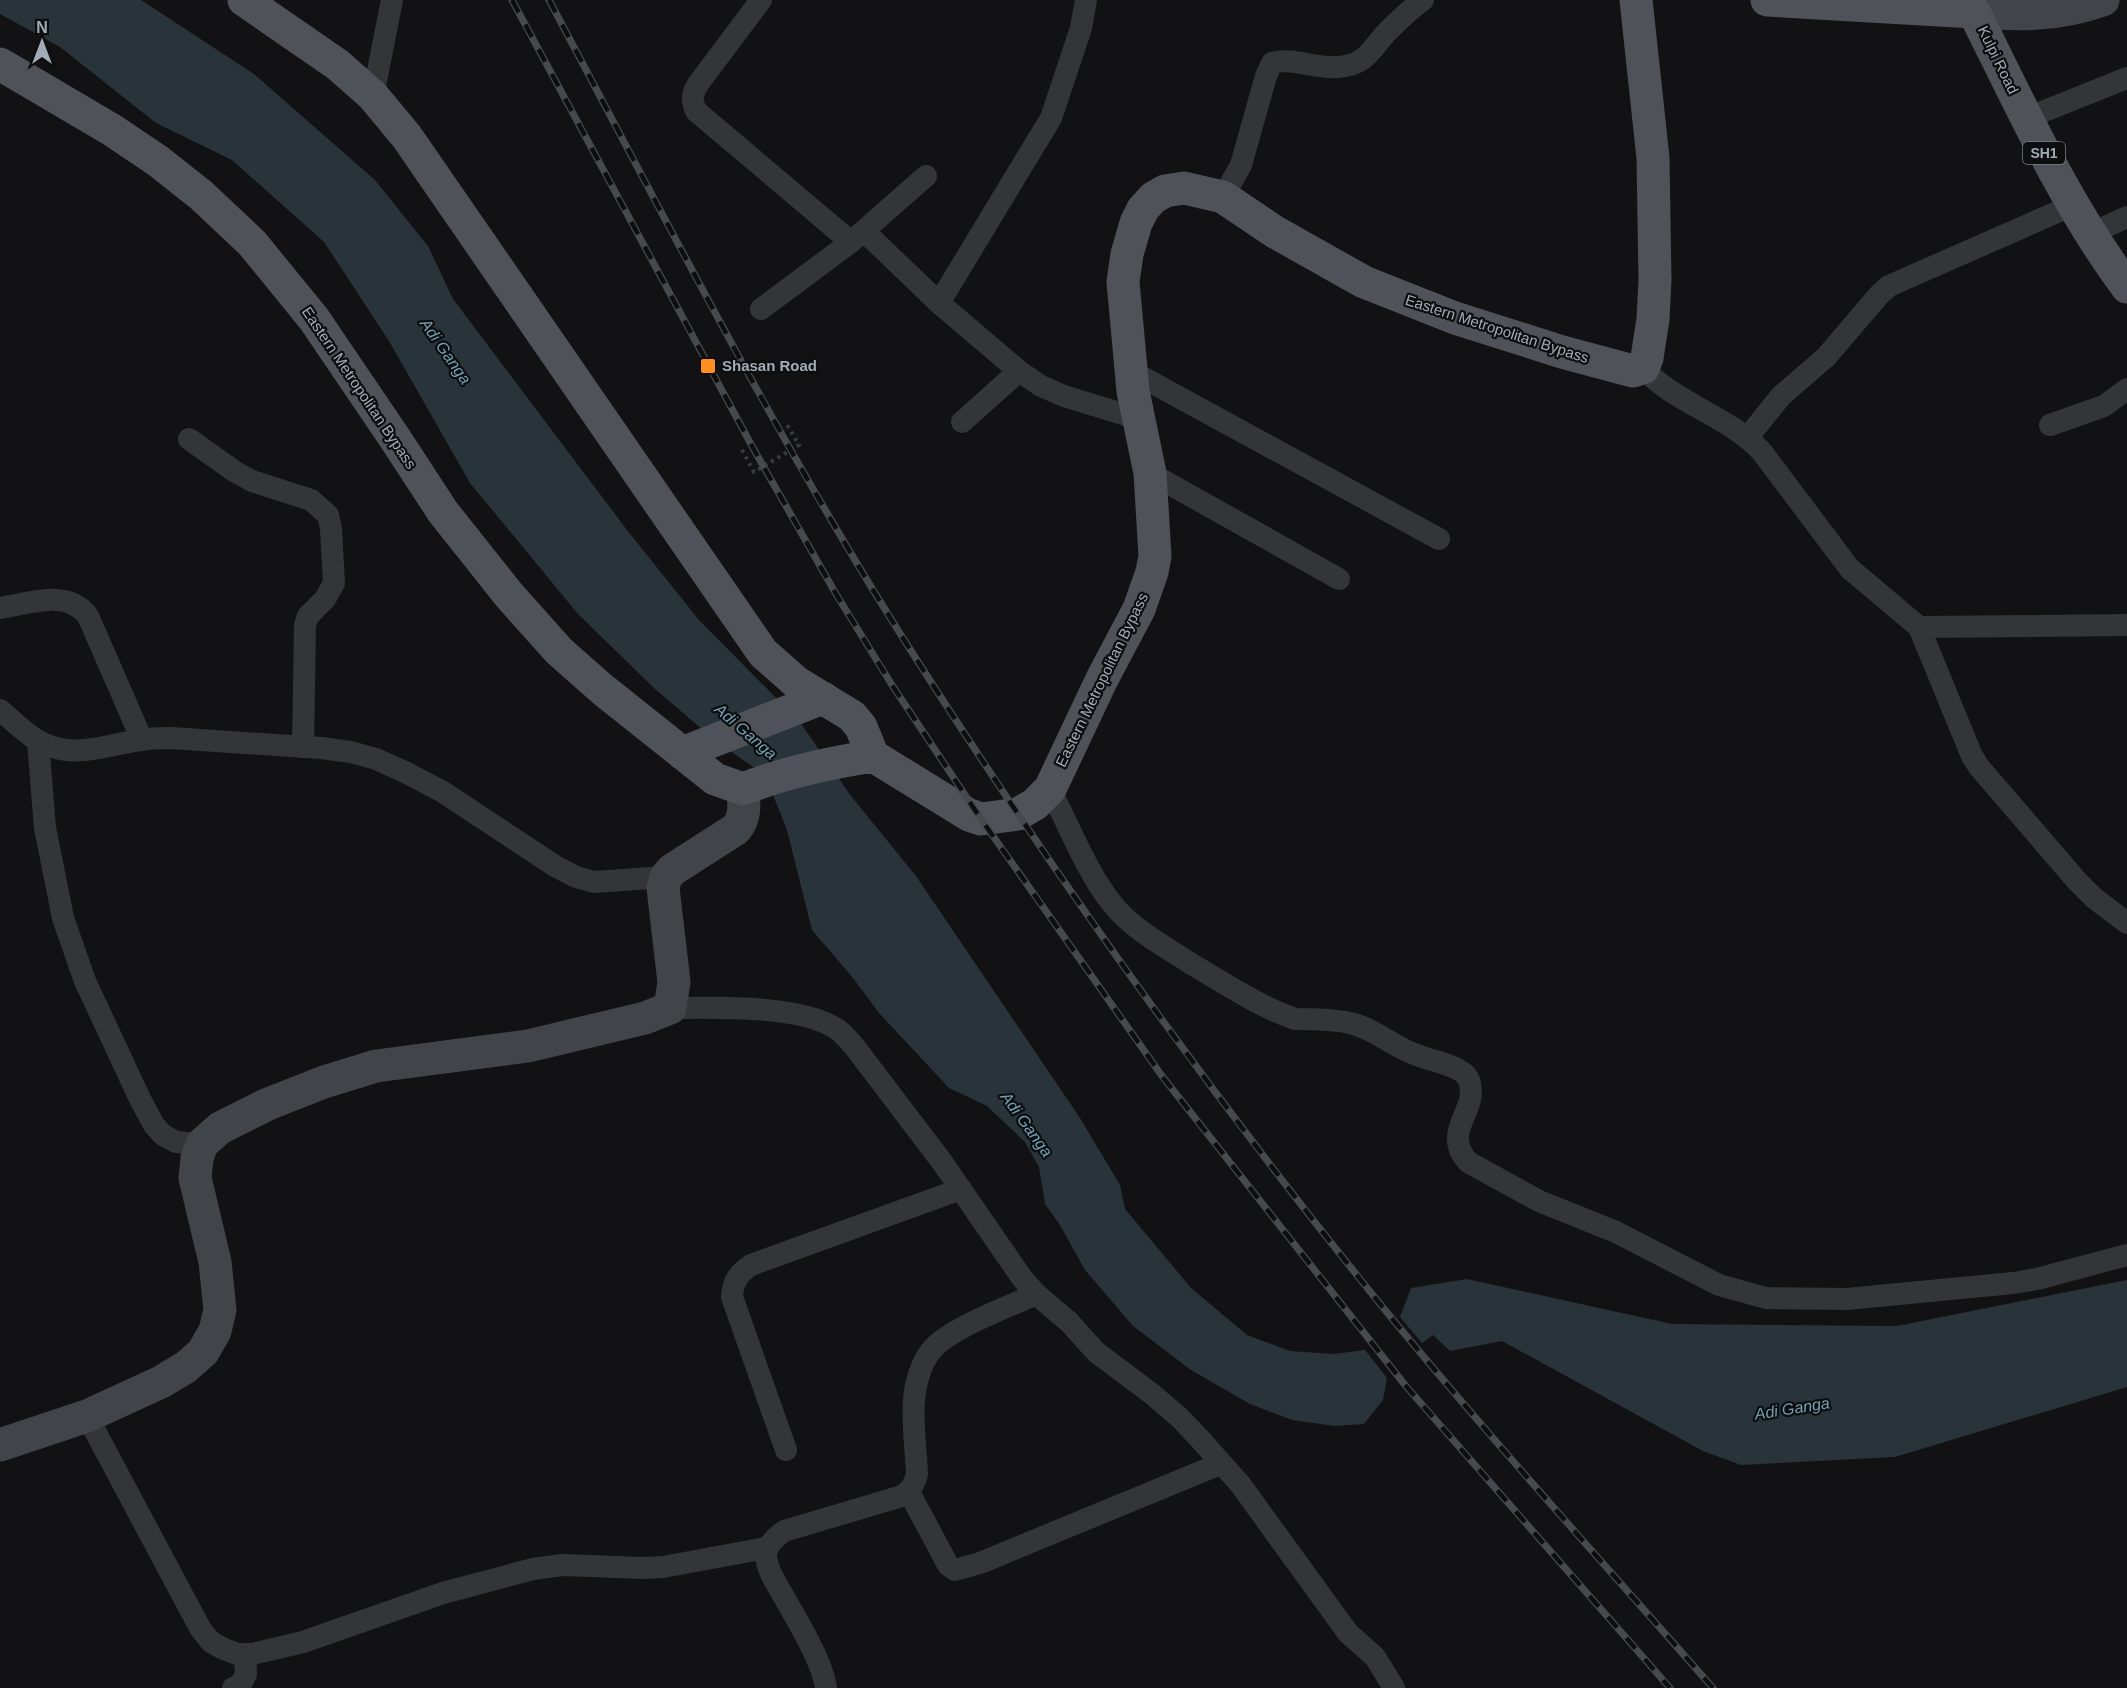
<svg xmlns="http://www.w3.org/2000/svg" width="2127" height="1688" font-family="Helvetica,sans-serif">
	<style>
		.water { fill: #283439 }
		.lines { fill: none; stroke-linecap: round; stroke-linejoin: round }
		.path { stroke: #393c40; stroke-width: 4; stroke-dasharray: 3 4.5; stroke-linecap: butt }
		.minor { stroke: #333539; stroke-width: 22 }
		.secondary { stroke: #414449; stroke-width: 33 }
		.primary { stroke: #4f5259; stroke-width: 33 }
		.rail-casing { stroke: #46494e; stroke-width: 7 }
		.rail { stroke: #0d0e0f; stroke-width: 4.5; stroke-dasharray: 14; stroke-linecap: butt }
		.poi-dot { fill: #ff8f1f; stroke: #0d0e0f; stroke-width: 2 }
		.labels { text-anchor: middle; stroke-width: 4.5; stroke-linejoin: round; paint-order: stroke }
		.shield { fill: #0d0e0f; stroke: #767d84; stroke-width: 1.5 }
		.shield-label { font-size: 14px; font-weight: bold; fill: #a3acb6 }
		.street-label { font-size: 15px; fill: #a3acb6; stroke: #0d0e0f }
		.poi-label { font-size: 15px; font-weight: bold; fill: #a3acb6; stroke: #0d0e0f; text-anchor: start }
		.water-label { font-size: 16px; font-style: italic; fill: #76a1b4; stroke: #0d0e0f }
	</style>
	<rect width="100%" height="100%" fill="#121214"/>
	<g class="water">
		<polygon points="0,0 141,0 254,74 375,180 428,246 453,299 627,530 699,620 800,722 851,796 916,876 1080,1118 1120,1185 1125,1209 1191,1288 1247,1335 1290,1351 1333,1354 1365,1350 1387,1378 1383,1400 1364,1424 1335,1426 1292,1420 1250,1404 1191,1370 1133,1326 1085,1270 1060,1225 1045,1204 1039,1167 1025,1142 987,1106 949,1088 879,1013 853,978 812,930 787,830 765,775 717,742 655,689 578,614 470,483 389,341 324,242 232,160 156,123 60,47 0,14"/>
		<polygon points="1467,1279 1672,1324 1897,1326 2127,1280 2127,1387 1895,1457 1741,1465 1703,1451 1502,1341 1450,1351 1433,1335 1422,1343 1400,1317 1411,1288"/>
	</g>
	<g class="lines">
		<polyline class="path" points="742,450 754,472 799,445 786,423"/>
		<g class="minor">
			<path d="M761,0L698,84C692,94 691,100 696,111L851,242"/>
			<polyline points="373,96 392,0"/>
			<polyline points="2027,118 2127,78"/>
			<path d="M1223,197L1241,165L1266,76L1272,63C1293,57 1315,69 1337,67C1367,65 1370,50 1388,31C1399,20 1411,9 1423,0"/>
			<polyline points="864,231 939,303 1019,371 1041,386 1064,396 1139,419"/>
			<polyline points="2090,234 2127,217"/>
			<polyline points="939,303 1051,118 1081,28 1086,0"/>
			<polyline points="761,309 851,242 926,176"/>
			<path d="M1643,368C1676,404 1729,416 1762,452L1850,569L1919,627L1972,756L1979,767L2077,881L2094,898L2127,923"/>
			<polyline points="1131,371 1439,539"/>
			<polyline points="962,422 1019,371"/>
			<polyline points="2050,425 2104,406 2127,389"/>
			<polyline points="1748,437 1781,396 1826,357 1879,295 1889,286 2073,205"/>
			<polyline points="189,439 234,471 252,481 311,500 328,515 331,529 334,583 325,599 308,616 305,625 303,747"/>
			<polyline points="1150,473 1339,579"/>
			<path d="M0,608C29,604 67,588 88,616L142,740"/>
			<polyline points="1919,627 2127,625"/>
			<path d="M0,710C16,723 33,742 53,747C84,757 117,742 148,739C156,738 164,738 171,738L321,748L351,752L376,759L405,772L443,792L555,866L576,877L594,882L666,877"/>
			<polyline points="38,741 45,828 63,918 85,981 140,1099 154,1125 163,1135 176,1142 202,1144"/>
			<path d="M1050,789C1069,826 1088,875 1114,906C1134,930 1164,946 1190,963C1224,983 1258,1006 1295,1019C1313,1019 1332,1019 1350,1023C1373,1028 1391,1045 1412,1053C1427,1060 1445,1062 1459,1070C1465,1073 1469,1078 1470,1084C1477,1112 1441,1132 1468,1162L1539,1201L1616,1232L1719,1285L1766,1298L1847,1299L2013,1283L2037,1279L2127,1255"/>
			<path d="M670,1008C714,1008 802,1004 838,1030C844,1034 849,1041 854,1046L942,1162L1022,1278L1036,1294L1069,1322L1096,1352L1152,1394L1180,1418L1199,1438L1240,1484L1348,1633L1375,1657L1394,1688"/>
			<polyline points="87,1416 200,1628 211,1642 222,1648 237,1654 252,1654 303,1642 443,1593 533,1569 562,1565 643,1568 663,1567 766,1548"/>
			<path d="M786,1450L732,1297C733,1281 738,1274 751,1265L961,1189"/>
			<polyline points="909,1492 948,1565 955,1570 980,1563 1220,1464"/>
			<polyline points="233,1688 241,1684 246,1674 245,1654"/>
			<path d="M826,1688C822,1657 787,1604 771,1574C762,1553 765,1545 784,1531L902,1496C911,1490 914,1485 917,1474C916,1450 912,1424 914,1400C915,1384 921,1364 930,1352C946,1329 1009,1307 1036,1294"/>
		</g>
		<g class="secondary">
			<path d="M1974,12C2022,15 2057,16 2103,0"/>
			<path d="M0,1445L87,1416L161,1382L186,1367L203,1352L215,1331L220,1310L215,1262L195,1178L197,1158L202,1144L220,1128L268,1104L324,1082L376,1066L528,1046L645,1018L670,1008L674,982L663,888L666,877L672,870L736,829C746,817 744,804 743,789"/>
		</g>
		<g class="primary">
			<polyline points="244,0 338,65 373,96 407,137 763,653 796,682 852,716 861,727 873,756"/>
			<path d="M1767,0L1974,12C2021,106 2064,202 2127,287"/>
			<path d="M0,64L112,130L158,161L201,195L252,243L314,319L396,440L443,512L509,595L559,651L602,689L715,779L743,789C783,773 829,763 873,756L969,815L981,819L1018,814L1035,804L1050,789L1102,679L1139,609L1152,572L1155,556L1150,473L1133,391L1123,282L1127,254L1136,223L1143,209L1153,198L1165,191L1184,188L1223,197L1275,232L1364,282L1455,318L1562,352L1633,371L1643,368L1647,358L1653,319L1655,280L1653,158L1636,0"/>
			<polyline points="682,753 823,698"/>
		</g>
		<defs>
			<g id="rail">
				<polyline points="512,0 753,448 836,594 892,685 981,819 1162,1076 1405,1385 1670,1688"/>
				<path d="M549,0C669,225 784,454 922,668C1067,894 1224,1113 1394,1321C1497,1446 1606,1566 1713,1688"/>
			</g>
		</defs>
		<use href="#rail" class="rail-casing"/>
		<use href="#rail" class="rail"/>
	</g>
	<rect class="poi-dot" x="700" y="358" width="16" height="16" rx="3"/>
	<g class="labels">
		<rect class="shield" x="2023" y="142" width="42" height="22" rx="4.5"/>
		<g class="shield-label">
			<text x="2044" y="158">SH1</text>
		</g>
		<g class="street-label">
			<text transform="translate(1998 60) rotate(64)" y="5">Kulpi Road</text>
			<text transform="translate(1497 329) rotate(18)" y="5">Eastern Metropolitan Bypass</text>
			<text transform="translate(359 388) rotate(56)" y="5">Eastern Metropolitan Bypass</text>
			<text transform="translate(1102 680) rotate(-64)" y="5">Eastern Metropolitan Bypass</text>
		</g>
		<g class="poi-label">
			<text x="722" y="371">Shasan Road</text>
		</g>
		<g class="water-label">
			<text transform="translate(446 351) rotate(55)" y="6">Adi Ganga</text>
			<text transform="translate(746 731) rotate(41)" y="6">Adi Ganga</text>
			<text transform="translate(1027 1124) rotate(54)" y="6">Adi Ganga</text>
			<text transform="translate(1792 1408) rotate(-9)" y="6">Adi Ganga</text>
		</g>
	</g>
	<g transform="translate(42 42)" stroke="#0d0e0f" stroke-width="4.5" paint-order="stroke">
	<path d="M0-4.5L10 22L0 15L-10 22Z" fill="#a3acb6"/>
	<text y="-9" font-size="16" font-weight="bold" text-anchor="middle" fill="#a3acb6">N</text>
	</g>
</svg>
